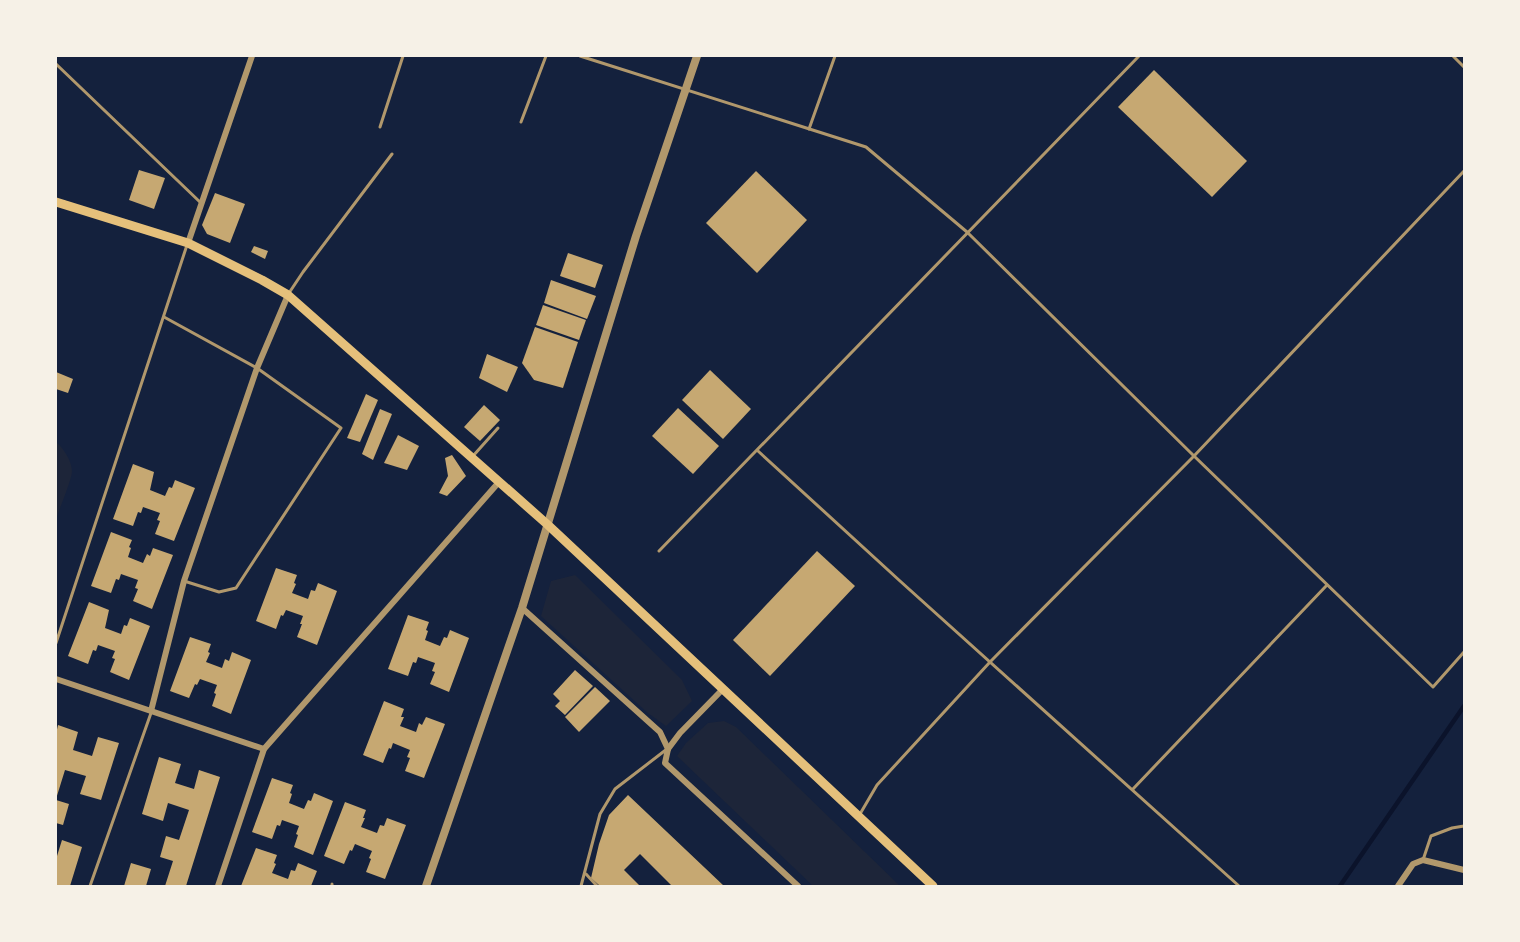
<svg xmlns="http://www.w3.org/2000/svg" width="1520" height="942" font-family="Quicksand,sans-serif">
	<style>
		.green { fill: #1d2539 }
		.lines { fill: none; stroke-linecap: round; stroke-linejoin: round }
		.stream { stroke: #0b132b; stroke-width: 4.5 }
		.building { fill: #c6a872 }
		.service { stroke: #b1986c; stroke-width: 3 }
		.minor { stroke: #b1986c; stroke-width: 6 }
		.tertiary { stroke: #b1986c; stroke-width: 8 }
		.secondary { stroke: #e5c07b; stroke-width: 9 }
	</style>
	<rect width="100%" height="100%" fill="#14213d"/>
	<g class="green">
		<path d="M56,442C64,449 72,461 72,472C71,482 59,509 56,520Z"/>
		<polygon points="575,575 682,680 692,701 666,726 648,713 541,616 551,581"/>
		<polygon points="724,721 736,727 900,886 813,886 677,756 686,743 708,723"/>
	</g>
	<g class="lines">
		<polyline class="stream" points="1340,886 1464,706"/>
	</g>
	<g class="building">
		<polygon points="1154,70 1247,161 1212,197 1118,107"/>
		<polygon points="139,170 165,178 154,209 129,200"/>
		<polygon points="756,171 807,220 757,273 706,223"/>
		<polygon points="215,193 245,204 230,243 207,234 202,225"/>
		<polygon points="254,246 268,251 265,259 251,252"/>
		<polygon points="568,253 603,265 595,288 560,276"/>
		<polygon points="551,280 596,296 587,319 544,303"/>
		<polygon points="543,305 586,320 579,340 536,325"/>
		<polygon points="535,327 578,342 563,388 534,380 522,363"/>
		<polygon points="487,354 518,367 507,392 479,378"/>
		<polygon points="710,370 751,409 723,439 682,400"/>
		<polygon points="56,372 73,379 68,393 56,389"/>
		<polygon points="366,394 378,400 360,442 347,438"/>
		<polygon points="484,405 500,420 480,441 464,427"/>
		<polygon points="678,408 719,446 693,474 652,436"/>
		<polygon points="380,409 392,414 373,460 362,454"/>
		<polygon points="398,435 419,446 407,470 384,463"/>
		<polygon points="452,455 466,476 447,496 439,493 448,476 445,458"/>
		<polygon points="133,464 154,472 150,490 165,496 169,487 172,488 175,480 195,488 174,541 155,534 160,521 157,520 160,513 143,507 141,513 138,512 133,526 113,519"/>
		<polygon points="111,532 132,540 129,547 131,548 128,557 143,563 147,554 150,556 153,548 173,555 152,609 133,601 138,589 135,588 138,580 121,574 119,580 116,579 111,593 91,586"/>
		<polygon points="817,551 855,586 770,676 733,640"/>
		<polygon points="276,568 297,575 294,583 296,584 292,593 308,599 311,590 315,591 318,583 337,591 317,645 297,637 302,624 300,624 303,616 286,610 283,616 281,615 276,629 256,621"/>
		<polygon points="89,602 109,610 105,628 121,634 124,625 127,626 130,618 150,626 129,680 110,672 115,659 112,658 115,651 98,645 96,651 93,650 88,664 68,656"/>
		<polygon points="408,615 429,622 426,630 428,631 425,640 440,646 444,637 447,638 450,630 469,638 449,692 430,684 435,672 432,671 435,663 418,657 416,663 413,662 408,676 388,669"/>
		<polygon points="190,637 211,644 208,652 210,653 206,662 222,668 225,659 229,661 232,652 251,660 231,714 212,706 216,694 214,693 217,685 200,679 197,685 195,684 189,698 170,691"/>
		<polygon points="575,670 593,686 565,715 555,706 560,701 553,694"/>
		<polygon points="595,687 610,701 579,732 565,717"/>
		<polygon points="384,701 404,709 401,717 404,717 400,726 416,732 419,723 422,725 426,717 445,724 424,778 405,771 410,758 407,757 410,750 393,743 391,749 389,748 383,763 363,755"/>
		<polygon points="58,725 78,732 73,750 92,756 98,737 119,743 101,800 80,794 86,776 65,770 56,799 56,734"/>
		<polygon points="159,757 181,764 175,783 194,789 199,770 220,777 186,886 165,886 173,861 160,857 166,836 179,840 189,810 168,803 163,821 142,814"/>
		<polygon points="272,778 293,785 290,793 292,794 289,803 304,809 308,800 311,801 314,793 333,801 313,855 294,847 298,835 296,834 299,826 282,820 280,826 277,825 272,839 252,832"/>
		<polygon points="628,795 724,886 672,886 640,854 624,870 640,886 600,886 591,878 599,844 609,815"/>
		<polygon points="56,800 69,804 63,825 56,823"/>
		<polygon points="345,802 366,810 363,818 365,818 361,827 377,833 380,825 384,826 387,818 406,825 385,879 366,872 371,859 369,858 372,851 355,844 352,851 350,850 344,864 324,856"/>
		<polygon points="62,840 82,847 70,886 56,886 56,856 57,856"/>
		<polygon points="256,848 277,855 274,863 276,864 272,873 288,879 291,870 295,871 298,863 317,871 311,886 241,886"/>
		<polygon points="131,863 151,869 146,886 124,886"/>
	</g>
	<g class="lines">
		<g class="service">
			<polyline points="580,56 866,147 967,232 1194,456 1433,687 1464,652"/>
			<polyline points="1453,56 1464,67"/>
			<polyline points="56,64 201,203"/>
			<polyline points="521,122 546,56"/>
			<polyline points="380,127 403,56"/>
			<polyline points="809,129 835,56"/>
			<polyline points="289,293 303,272 392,154"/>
			<polyline points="164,317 257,368 341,428 236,588 219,592 184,581"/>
			<polyline points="758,451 900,581 1239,886"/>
			<polyline points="473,456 498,428"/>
			<polyline points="659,551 1139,56"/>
			<polyline points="56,643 187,245"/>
			<polyline points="1133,789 1327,585"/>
			<polyline points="860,814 877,785 990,662 1194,456 1464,171"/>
			<polyline points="1423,860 1431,836 1452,828 1464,826"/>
			<polyline points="586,874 597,886"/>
			<polyline points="332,884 332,886"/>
			<polyline points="90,886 151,713"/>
			<polyline points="581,886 600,814 615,789 667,749"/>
		</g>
		<g class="minor">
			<polyline points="188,243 252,56"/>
			<polyline points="522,608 660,732 668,749"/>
			<polyline points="56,679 264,749"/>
			<polyline points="722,690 680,733 668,749 665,763 798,886"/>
			<polyline points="151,711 184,581 257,368 288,295"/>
			<polyline points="218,886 264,749 499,482"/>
			<polyline points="1398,886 1413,864 1423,860 1464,870"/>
		</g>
		<polyline class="tertiary" points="426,886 522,608 636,236 697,56"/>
		<polyline class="secondary" points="56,202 188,243 262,280 288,295 548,525 933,886"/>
	</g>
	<rect width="1520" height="942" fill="none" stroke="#f6f1e7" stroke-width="114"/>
</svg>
